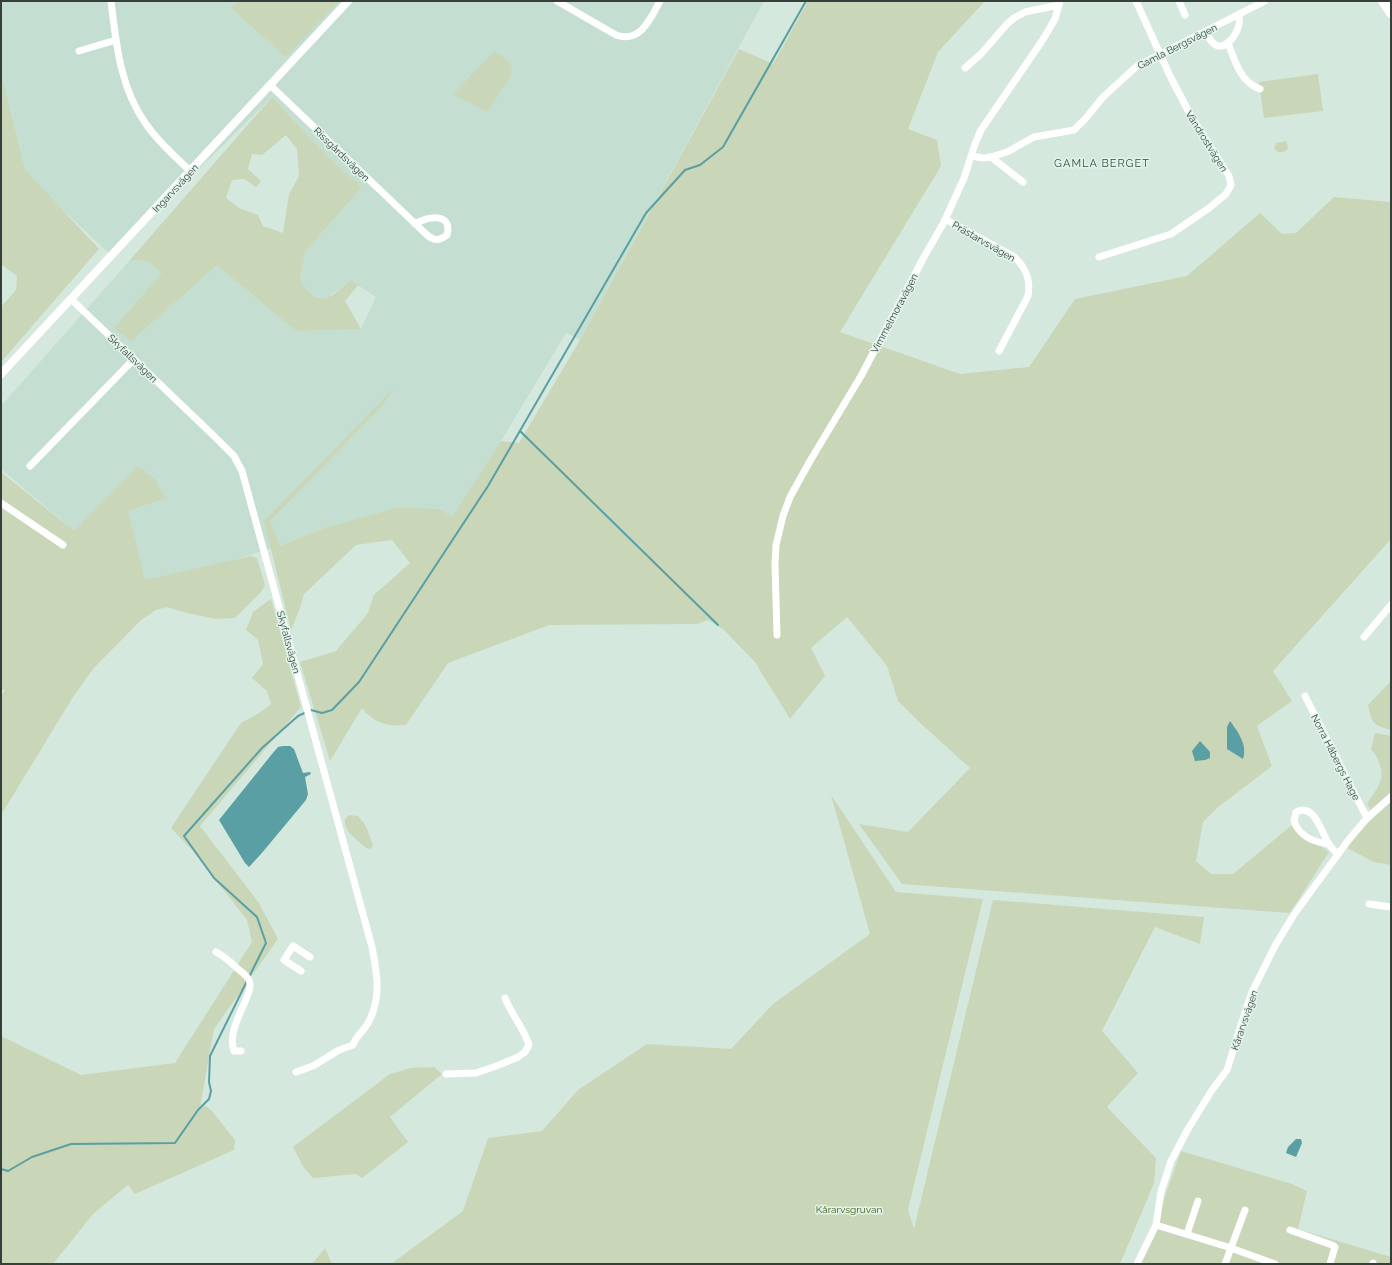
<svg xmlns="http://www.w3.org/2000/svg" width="1392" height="1265" font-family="Raleway,sans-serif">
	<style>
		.built { fill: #c4dfd1 }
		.green { fill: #c9d6b7; fill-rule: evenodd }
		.water { fill: #599fa4 }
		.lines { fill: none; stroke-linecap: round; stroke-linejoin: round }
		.stream { stroke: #599fa4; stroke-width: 2 }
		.minor { stroke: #fff; stroke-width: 7 }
		.tertiary { stroke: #fff; stroke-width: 8 }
		.secondary { stroke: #fff; stroke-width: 10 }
		.labels { text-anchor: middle; stroke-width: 3; stroke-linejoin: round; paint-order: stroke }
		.street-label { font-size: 10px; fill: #373f3b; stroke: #e2f5eb }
		.park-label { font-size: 10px; fill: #43590d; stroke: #e2f5eb }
		.neighbourhood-label { font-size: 11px; letter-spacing: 1px; fill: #37473f; stroke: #e2f5eb }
	</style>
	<rect width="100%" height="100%" fill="#d5e8de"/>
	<polygon class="built" points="1,1 764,1 580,340 566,333 501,441 452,517 395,508 321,529 280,546 141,588 1,469 1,406 130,260 217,264 296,331 361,329 376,297 350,280 328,298 321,299 313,295 305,289 300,280 305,252 362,187 327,156 272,97 111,255 20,170 1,88"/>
	<g class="green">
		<polygon points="242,1 339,1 286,57 230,7"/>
		<path d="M808,1H985L938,52L908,129L937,140L941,166L840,332L960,374L1029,367L1075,299L1187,276L1260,213L1282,234L1296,233L1334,197L1391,202V539L1273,671L1292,701L1257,726L1272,766L1217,808L1203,822L1196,861L1211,874H1233L1292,825L1329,852L1290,913L902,884L859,824L908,832L970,768L919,722L898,701L887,666L847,617L811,648L825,676L790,719L755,662L723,629L708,620L697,624L549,625L448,663L406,725C388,727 373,723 362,708L330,761L300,662L336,651L368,613L374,595L410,563L392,540L356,545L304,594L299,611L291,630L264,521L394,388L382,406L270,521L280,546L321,529L395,508L440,509L452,517L501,441L519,443L580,340L739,49L773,64Z"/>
		<polygon points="495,51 512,65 510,77 487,112 453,94"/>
		<polygon points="1,74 25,170 99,249 1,362 1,307 16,290 17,276 1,264"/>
		<polygon points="1318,74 1323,111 1264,118 1259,82"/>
		<path d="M272,97L327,156L362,187L305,252L300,280C305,288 315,302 327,298C334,296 344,285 350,280L358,285L345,301L361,329L296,331L217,265L131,341L114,328L162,273L148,261L130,260ZM286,135L297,149L299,176L289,194L283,233L263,226L258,215L239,208L226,198L232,180L244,179L256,187L261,181L248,169L252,154L262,155Z"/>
		<path d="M1286,141L1288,147L1287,150C1282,153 1278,154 1274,148L1276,143Z"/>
		<polygon points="137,466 155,479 165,498 128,511 145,580 251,556 257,558 265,585 261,592 235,618 216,619 187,613 167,607 156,610 141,620 93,669 73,697 1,815 1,695 5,691 1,688 1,472 74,531"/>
		<polygon points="271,599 301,707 200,826 259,903 278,939 214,1029 200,1107 206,1106 212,1111 235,1140 234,1150 135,1194 128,1185 93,1214 53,1264 1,1264 1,1036 81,1075 175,1063 252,942 247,920 192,850 171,828 241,723 259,713 271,704 267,691 252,678 263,664 258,640 246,630 253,612"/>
		<path d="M1391,681V730C1373,725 1372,724 1368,705Z"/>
		<path d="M1375,733L1391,736V792L1371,810L1367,804C1377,788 1387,779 1378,760C1376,755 1375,753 1371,750Z"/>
		<polygon points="831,795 896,892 983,899 908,1210 914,1229 993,900 1204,917 1200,944 1155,927 1102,1031 1138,1073 1107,1107 1156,1158 1154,1183 1120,1264 391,1264 463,1211 488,1138 542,1131 578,1090 647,1044 731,1049 773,1004 870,934"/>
		<polygon points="1391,802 1391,865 1374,862 1347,848 1356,834"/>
		<path d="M349,815L358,816L364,823L367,829L373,846L370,849L366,848C359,841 335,825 349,815Z"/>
		<polygon points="434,1067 442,1074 390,1117 408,1142 362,1178 356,1174 313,1178 304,1168 293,1147 390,1074 411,1068"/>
		<polygon points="1181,1151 1292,1184 1307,1191 1298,1229 1391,1257 1391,1264 1141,1264"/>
		<polygon points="325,1248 332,1264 312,1264"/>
	</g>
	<g class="water">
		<path d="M1230,721C1238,732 1248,745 1243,759L1227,749V727Z"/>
		<polygon points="1200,741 1210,752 1210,758 1205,760 1195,761 1192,751"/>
		<polygon points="283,746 290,746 294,749 303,773 310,772 311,774 305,777 308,794 306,800 261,854 249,867 245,863 219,820 272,754 278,747"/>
		<polygon points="1296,1139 1301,1139 1302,1143 1296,1157 1286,1153 1288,1147"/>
	</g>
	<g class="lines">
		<g class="stream">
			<polyline points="520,431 718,625"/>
			<polyline points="249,977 266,943 257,917 214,878 184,836 262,748 298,716 311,710 322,713 332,710 359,682 488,486 646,213 685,170 700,165 723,147 806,1"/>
			<polyline points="1,1169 8,1171 32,1157 71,1144 175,1143 198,1110 209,1099 211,1091 209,1082 210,1056 247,981"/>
		</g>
		<g class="minor">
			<path d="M111,1C116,43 120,88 146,124C158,142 175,156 190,171"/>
			<path d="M557,1L616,35C640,44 651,18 660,1"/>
			<polyline points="1179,1 1185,15"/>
			<path d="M1206,31C1208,35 1209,39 1212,42C1224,55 1237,34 1239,24C1240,21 1239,17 1239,14"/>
			<path d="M1228,43C1235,61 1240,82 1260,89"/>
			<polyline points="79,51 116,40"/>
			<polyline points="965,68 981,54 1007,24 1014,18 1025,12 1059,5"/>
			<path d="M270,85L427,235C434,241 439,241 447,235C453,212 427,216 415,224"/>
			<polyline points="972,156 983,158 991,157 1007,152 1034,137 1074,130 1086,118 1103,97 1137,66 1265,1"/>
			<polyline points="991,157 1023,182"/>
			<path d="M945,219L1013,256C1026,267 1031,279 1028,296L999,351"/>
			<polyline points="1099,257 1171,234 1209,208 1226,194 1231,185 1229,176 1191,116 1170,76 1136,1"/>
			<path d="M71,299L215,437L234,456L242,471L372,947C377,973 382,998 368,1023C364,1031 355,1037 353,1045L339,1050L313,1066L296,1072"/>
			<polyline points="30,466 134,359"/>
			<polyline points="1,503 63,545"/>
			<polyline points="777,635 775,564 776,545 783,516 790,497 810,461 861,376 924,257 944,222 964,178 975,144 981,130 1042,41 1055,19 1060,1"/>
			<polyline points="1364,637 1391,605"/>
			<polyline points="1305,696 1367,818"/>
			<path d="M1328,844C1314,842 1299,836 1294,821L1296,812C1315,802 1322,835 1329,844C1331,848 1335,851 1338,854"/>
			<polyline points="1369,904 1391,907"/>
			<path d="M216,952C225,957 231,962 238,969C242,972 247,976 249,980C256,994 225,1026 234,1051H241"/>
			<polyline points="301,971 284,960 293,946 310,957"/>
			<path d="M446,1074L476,1073L499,1065L518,1057L525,1052L529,1045C524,1028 511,1014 505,998"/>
			<polyline points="1156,1225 1228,1247 1275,1264"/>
			<polyline points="1290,1230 1332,1245 1335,1247 1330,1264"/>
			<polyline points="1187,1234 1198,1201"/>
			<polyline points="1137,1264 1156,1225 1161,1192 1171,1161 1188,1129 1212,1090 1227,1070 1240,1028 1252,992 1276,944 1295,913 1347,842 1367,818 1391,797"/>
			<polyline points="1225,1264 1245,1210"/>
			<polyline points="1373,1264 1373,1263"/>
		</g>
		<polyline class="tertiary" points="1,374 348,1"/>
		<polyline class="secondary" points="1383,1 1391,13"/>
	</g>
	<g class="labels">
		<g class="street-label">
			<text transform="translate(1177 46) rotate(-27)" y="4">Gamla Bergsvägen</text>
			<text transform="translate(1207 141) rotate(58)" y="4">Vändrostvägen</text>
			<text transform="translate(342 154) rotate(44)" y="4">Rissgårdsvägen</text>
			<text transform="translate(175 188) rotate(-47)" y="4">Ingarvsvägen</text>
			<text transform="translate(984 241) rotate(30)" y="4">Prästarvsvägen</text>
			<text transform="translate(894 313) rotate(-62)" y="4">Vimmelmoravägen</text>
			<text transform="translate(133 358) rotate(44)" y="4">Skyfallsvägen</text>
			<text transform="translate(289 642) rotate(75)" y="4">Skyfallsvägen</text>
			<text transform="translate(1336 757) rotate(63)" y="4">Norra Håbergs Hage</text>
			<text transform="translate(1244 1020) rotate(-71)" y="4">Kårarvsvägen</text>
		</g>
		<g class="park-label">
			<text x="849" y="1213">Kårarvsgruvan</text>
		</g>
		<g class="neighbourhood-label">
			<text x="1102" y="167">GAMLA BERGET</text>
		</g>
	</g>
	<rect width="1392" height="1265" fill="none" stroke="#373f3b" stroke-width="4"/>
</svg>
